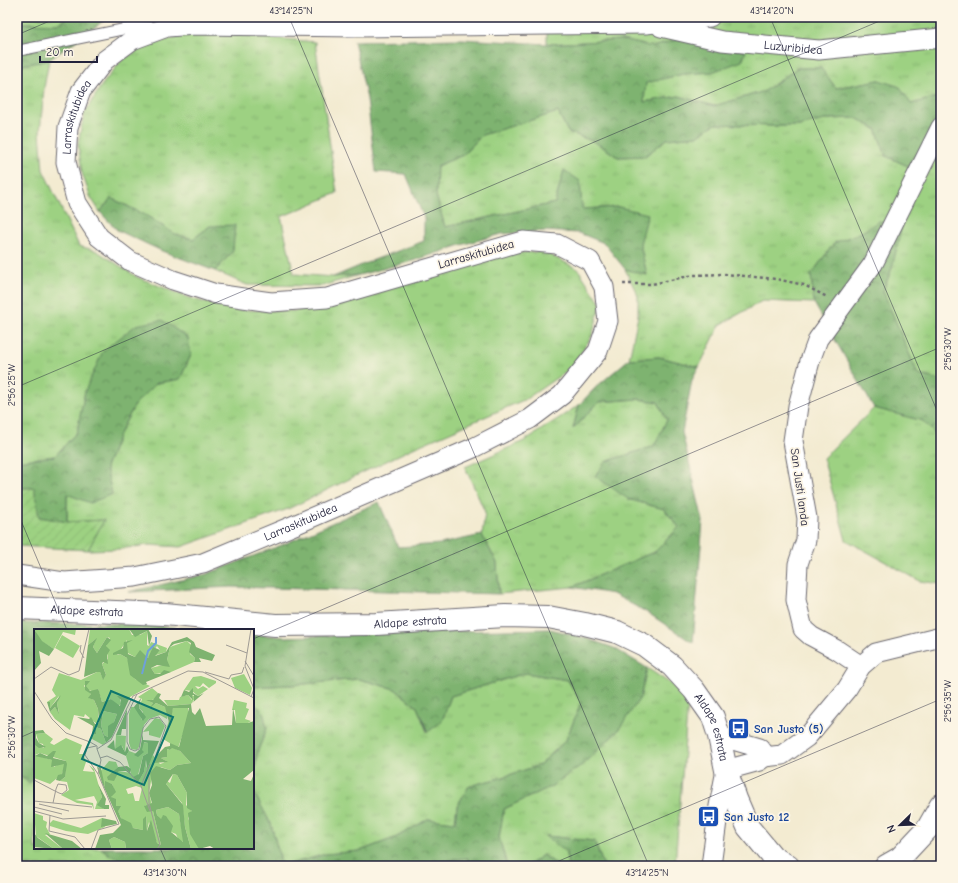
<svg xmlns="http://www.w3.org/2000/svg" width="958" height="883" font-family="'Comic Neue',sans-serif">
	<style>
		.grass { fill: url(#grass-tufts); stroke: #607a5e }
		.forest { fill: url(#forest-crowns); stroke: #506a56 }
		.garden { fill: url(#garden-furrows); stroke: #607a5e }
		.lines { fill: none; stroke-linecap: round; stroke-linejoin: round }
		.service-casing { stroke: #6b6870; stroke-width: 12 }
		.minor-casing { stroke: #6b6870; stroke-width: 21 }
		.tertiary-casing { stroke: #6b6870; stroke-width: 24 }
		.path { stroke: #6b6870; stroke-width: 2.5; stroke-dasharray: 3 3; stroke-linecap: butt }
		.service { stroke: #fff; stroke-width: 10 }
		.minor { stroke: #fff; stroke-width: 19 }
		.tertiary { stroke: #fff; stroke-width: 22 }
		.ticks { fill: none; stroke: #22223b; stroke-width: 1; stroke-opacity: 0.45 }
		.labels { text-anchor: middle; stroke-width: 3.5; stroke-linejoin: round; paint-order: stroke }
		.street-label { font-size: 12px; fill: #22223b; stroke: #fcf5e5 }
		.transit-label { font-size: 12px; font-weight: bold; fill: #164399; stroke: #fcf5e5; text-anchor: start }
		.inset-river { fill: none; stroke: #6fa0da; stroke-width: 2 }
		.inset-road { fill: none; stroke: #9f9b95; stroke-width: 1 }
		.view { fill: #0f766e; fill-opacity: 0.15; stroke: #0f766e; stroke-width: 2 }
		.inset-edge { fill: none; stroke: #22223b; stroke-width: 2 }
		.neatline { fill: none; stroke: #22223b; stroke-width: 1.5 }
		.ticks-label { font-size: 10px; text-anchor: middle; fill: #22223b }
	</style>
	<defs>
		<pattern id="grass-tufts" width="24" height="20" patternUnits="userSpaceOnUse"><rect width="24" height="20" fill="#9dd182"/><path d="M3 7l-1-3M5 7V3M7 7l1-3M15 17l-1-3M17 17v-4M19 17l1-3" fill="none" stroke="#87b371"/></pattern>
		<pattern id="forest-crowns" width="20" height="18" patternUnits="userSpaceOnUse"><rect width="20" height="18" fill="#7eb370"/><path d="M2 6a3 3 0 1 1 6 0M12 15a3 3 0 1 1 6 0" fill="none" stroke="#67915d"/></pattern>
		<pattern id="garden-furrows" width="10" height="10" patternUnits="userSpaceOnUse"><rect width="10" height="10" fill="#9dd182"/><path d="M-1 1l2-2M0 10L10 0M9 11l2-2" fill="none" stroke="#87b371"/></pattern>
	</defs>
	<rect width="100%" height="100%" fill="#fcf5e5"/>
	<filter id="ink" filterUnits="userSpaceOnUse"><feTurbulence type="fractalNoise" baseFrequency=".025" numOctaves="2"/><feDisplacementMap in="SourceGraphic" scale="8" xChannelSelector="R" yChannelSelector="G"/><feConvolveMatrix kernelMatrix="1 2 1 2 8 2 1 2 1" color-interpolation-filters="sRGB"/></filter>
	<filter id="wash" filterUnits="userSpaceOnUse"><feTurbulence type="fractalNoise" baseFrequency=".012" numOctaves="4" result="noise"/><feDisplacementMap in="SourceGraphic" scale="16" xChannelSelector="R" yChannelSelector="G"/><feGaussianBlur stdDeviation="0.9" result="paint"/><feColorMatrix in="noise" values="0 0 0 0 0 0 0 0 0 0 0 0 0 0 0 0 0 1.4 0 .05"/><feComposite in="paint" operator="in"/></filter>
	<g filter="url(#wash)">
		<rect width="100%" height="100%" fill="#f3ebd1"/>
		<g class="grass">
			<polygon points="17,17 68,17 58,24 23,23 17,25"/>
			<polygon points="547,17 941,17 941,96 911,104 879,80 836,88 821,68 797,68 765,91 714,106 679,96 644,102 645,83 683,74 712,72 682,38 653,47 622,40 547,44"/>
			<polygon points="222,33 315,42 337,193 281,217 294,274 333,277 359,275 322,286 247,285 215,271 233,251 210,226 193,239 175,234 147,216 111,198 100,212 90,196 82,173 78,144 84,114 101,86 121,61 146,45 184,35"/>
			<polygon points="49,60 44,88 40,132 43,170 79,246 97,251 137,277 192,299 235,310 295,311 344,299 498,253 544,252 578,269 601,304 592,336 571,368 526,399 411,449 288,509 181,547 149,545 119,549 88,550 104,520 67,522 67,494 112,494 106,467 120,432 136,403 157,383 180,379 191,355 85,391 77,432 55,456 17,461 17,66"/>
			<polygon points="558,112 568,132 595,142 618,157 645,156 667,139 697,136 715,124 773,126 799,126 829,119 856,118 876,129 886,156 923,173 941,153 941,380 918,375 883,291 892,268 879,221 862,232 834,243 811,275 814,303 762,301 720,325 699,367 659,357 629,359 638,316 638,296 625,269 647,275 640,244 619,207 582,209 580,182 564,170 555,203 445,227 436,195 436,166 463,155 482,135"/>
			<polygon points="638,399 658,402 667,420 654,446 605,462 628,499 664,509 679,527 656,551 572,587 499,594 497,563 482,535 485,512 465,467 524,441 579,405 573,428 599,402"/>
			<polygon points="874,408 923,421 941,440 941,584 920,581 846,540 823,458"/>
			<polygon points="647,668 671,684 688,702 675,865 604,866 594,841 546,836 566,852 568,866 559,866 543,855 527,866 507,866 499,837 504,809 552,786 640,698"/>
			<polygon points="525,673 568,680 581,703 566,740 540,765 500,778 469,786 457,806 455,822 428,819 397,837 360,851 326,854 282,866 271,824 253,791 257,753 267,728 253,703 253,687 304,684 359,679 395,689 417,707 427,732 442,721 451,696"/>
			<polygon points="17,775 30,782 35,775 35,848 101,848 110,855 136,866 17,866"/>
			<polygon points="468,858 468,866 436,866 441,861"/>
		</g>
		<g class="forest">
			<polygon points="68,17 107,17 106,19 49,60 17,66 17,25 23,23 58,24"/>
			<polygon points="682,38 746,51 742,61 712,72 683,74 646,83 644,102 679,96 714,106 765,91 797,68 821,68 836,88 879,80 900,87 911,104 941,96 941,126 938,127 941,153 923,173 886,156 876,129 856,118 829,119 799,126 773,126 715,124 697,136 667,139 645,156 618,157 595,142 568,132 558,112 482,135 463,155 437,166 436,195 445,227 555,203 564,170 580,181 582,209 619,207 648,214 640,244 647,275 625,269 604,243 579,233 545,231 501,234 461,245 416,260 359,275 333,277 374,260 424,241 424,218 406,174 376,172 367,99 354,41 462,39 547,44 622,40 653,47"/>
			<polygon points="111,198 147,216 175,234 193,239 210,226 235,225 233,251 215,271 162,251 117,230 100,212"/>
			<polygon points="879,221 902,225 892,268 883,291 918,375 941,380 941,440 923,421 874,408 814,303 811,275 834,243 862,232"/>
			<polygon points="162,320 188,338 191,355 180,379 157,383 136,403 120,432 106,467 112,494 90,503 67,494 67,522 39,517 34,488 17,488 17,461 55,456 77,432 85,391 103,351 136,325"/>
			<polygon points="659,357 699,367 692,380 682,432 703,521 693,643 648,613 613,594 572,587 656,551 679,527 664,509 628,499 595,476 605,462 654,446 667,420 658,402 638,399 599,402 573,429 579,405 595,388 629,359"/>
			<polygon points="379,502 398,547 440,544 482,535 497,563 499,594 232,587 129,592 207,574 282,545"/>
			<polygon points="17,623 131,624 212,630 35,630 35,775 30,783 17,775"/>
			<polygon points="550,629 576,635 614,648 647,668 640,698 617,732 583,764 552,786 504,809 499,837 507,866 468,866 468,858 441,861 436,866 283,866 326,854 360,851 397,837 428,819 455,822 457,806 469,786 500,778 540,765 566,740 581,703 568,680 525,673 451,696 442,721 428,732 417,707 395,689 359,679 304,684 253,687 253,634 284,637 461,631"/>
			<polygon points="253,703 263,711 267,728 257,753 253,787"/>
			<polygon points="253,791 271,824 282,866 136,866 110,855 101,848 253,848"/>
			<polygon points="545,836 594,841 604,866 568,866 566,852"/>
			<polygon points="543,855 559,866 527,866"/>
		</g>
		<polygon class="garden" points="17,488 34,488 39,517 67,522 104,520 88,550 17,546"/>
	</g>
	<g filter="url(#ink)">
		<g class="lines">
			<defs>
				<polyline id="service" points="17,51 139,26 156,27"/>
				<g id="minor">
					<path id="s1" d="M661,27L722,41L819,50L941,38"/>
					<path id="s2" d="M17,575L64,582L135,577L203,563L292,526L473,448L530,419L562,395L598,351L608,321L604,287L590,261L557,244L523,241L327,298L271,302L216,294L173,280L130,261L99,237L77,203L66,162L68,127L81,91L105,60L132,40L167,27L196,25L359,27L646,24L710,17"/>
					<polyline points="861,666 837,650 811,636 803,629 796,600 798,564 806,540 807,518 793,441 798,406 810,361 818,339 873,264 941,127"/>
					<polyline points="764,757 782,755 807,737 847,689 861,666 876,653 941,637"/>
					<polyline points="711,866 719,806 726,770 759,761 764,757 763,752 760,748 719,736"/>
				</g>
				<g id="tertiary">
					<path id="s3" d="M17,608L165,614L275,625L376,624L505,616L548,617L585,624L617,632L644,645L672,666L694,690L713,717L719,736L726,770L736,799L748,827L773,857L788,866"/>
					<polyline points="886,866 900,858 928,828 941,805"/>
				</g>
			</defs>
			<use href="#service" class="service-casing"/>
			<use href="#minor" class="minor-casing"/>
			<use href="#tertiary" class="tertiary-casing"/>
			<polyline class="path" points="623,284 652,284 694,275 724,274 776,279 804,285 827,297"/>
			<use href="#service" class="service"/>
			<use href="#minor" class="minor"/>
			<use href="#tertiary" class="tertiary"/>
		</g>
	</g>
	<path class="ticks" d="M289,17L649,866M770,17L941,420M17,35L59,17M17,387L889,17M17,511L67,630M253,639L941,347M17,739L35,731M160,848L168,866M547,866L941,699"/>
	<defs>
		<symbol id="bus-square" viewBox="-11 -11 22 22"><rect x="-9" y="-9" width="18" height="18" rx="4" fill="#1a4fb4" stroke="#fcf5e5"/><path d="M-5-6H5V4H4V6H2V4H-2V6H-4V4H-5ZM-3.5-4V0h7V-4ZM-3.5 1.2v1.5H-2V1.2ZM2 1.2v1.5H3.5V1.2Z" fill="#fff"/></symbol>
	</defs>
	<g fill-rule="evenodd">
		<use href="#bus-square" x="726" y="716" width="25" height="25"/>
		<use href="#bus-square" x="696" y="804" width="25" height="25"/>
	</g>
	<g class="labels">
		<g class="street-label">
			<text dy="4" stroke="none"><textPath href="#s1" startOffset="134">Luzuribidea</textPath></text>
			<text dy="4" stroke="none"><textPath href="#s2" startOffset="1386">Larraskitubidea</textPath></text>
			<text transform="translate(476 254) rotate(-16)" y="4">Larraskitubidea</text>
			<text transform="translate(800 487) rotate(82)" y="4">San Justi landa</text>
			<text dy="4" stroke="none"><textPath href="#s2" startOffset="294">Larraskitubidea</textPath></text>
			<text dy="4" stroke="none"><textPath href="#s3" startOffset="70">Aldape estrata</textPath></text>
			<text dy="4" stroke="none"><textPath href="#s3" startOffset="394">Aldape estrata</textPath></text>
			<text dy="4" stroke="none"><textPath href="#s3" startOffset="742">Aldape estrata</textPath></text>
		</g>
		<g class="transit-label">
			<text x="754" y="733">San Justo (5)</text>
			<text x="724" y="821">San Justo 12</text>
		</g>
	</g>
	<g transform="translate(34 629)">
		<rect width="220" height="220" fill="#f3ebd1"/>
		<path d="M0,0H42L41,6L29,3L20,20L7,12ZM56,0H95L98,6H106L113,2V16L115,17L117,13L133,19L132,23L119,27L126,21L123,17L114,29L108,25L101,28L92,23L93,11L83,26L86,25L93,29L101,50L116,57L96,68L86,69L87,75L84,77L77,70L68,73L64,60L62,63L54,61L51,57L55,51L50,57L57,65L55,69L60,71L64,80V96L51,85L50,88L40,86L36,101L21,90L16,83L21,78L25,84L23,74L25,67L16,79V73H13L22,67L18,61L25,44L47,51L63,43H66L69,50L72,46L68,35L74,30L72,17L76,9L73,8L63,24L59,18L62,10L54,16ZM153,12L157,16L156,25L161,29L160,33L137,43L121,45L117,39L129,36L133,31L136,18ZM210,45L218,59L216,66L201,59L197,49ZM167,47L182,52V54L175,59L169,54L166,58L161,57L164,60L169,57L174,60L164,67L158,62L150,61L159,48ZM118,59L124,64L121,70L115,72L119,74L118,77L122,74L131,78L134,82L133,90L126,86L115,90L110,96L106,116L103,121L97,120L95,114V85L97,78H102L108,91L109,83L105,79L108,70L104,68ZM154,66L158,71V66L162,68L157,75L134,77L130,71H145L146,68ZM200,71L213,74L212,79L215,80L211,90L217,92L214,94H202L201,81H198ZM154,77V90L144,119L129,110L139,79ZM69,82L83,85L80,93L75,98L74,108L70,106L67,96ZM121,89L126,90L131,97L126,109L115,106V102L109,103ZM62,98L67,100L72,114L69,116L58,110V105H62ZM11,104L19,110L16,114L20,116L32,109L48,116L45,125H49L52,133L49,142L60,143L55,136L60,140L68,168L64,175L70,180H61L63,173L60,167L41,171L59,174L60,181L58,176L43,174L27,166L35,161L33,153L26,152L31,148L32,132L6,124L1,126L18,131L20,138L26,134L31,135L30,139L28,145L16,155L0,149V111L7,118L10,119L9,115L5,114L2,105ZM82,106L92,107L91,123L88,117L81,121ZM109,113L114,114V124L109,127L104,146V153L110,143L112,131V139L119,126L126,135L129,134L132,132L127,129L133,128V120L136,121L138,118L146,122L157,134L143,136L136,141L127,138L118,147L115,164L118,176H111L119,182L127,216L123,214L115,193L113,202L112,187L109,201L99,199L87,189L77,168L80,160L78,155L71,154V158L66,143L75,132L82,133L84,138L75,147L80,148L85,142L97,144L92,127L95,122L106,126ZM102,157L108,159L105,172H101L99,164L94,165L92,160ZM139,145L143,146L153,164L152,176L158,182L154,189L165,220H157L151,198L148,174L132,155L133,152L136,154ZM134,178L145,185L150,213L145,212L142,205L137,203L134,190L129,187L127,191L123,186L122,181ZM0,184L9,187V191L13,193L12,198L16,205L11,206L29,220H20L2,207ZM68,189L71,198L54,205L32,202L16,197V194L19,191L47,199ZM80,208L91,213L92,220H78L75,211Z" fill="#9dd182" fill-rule="evenodd"/>
		<path d="M0,0L8,12L20,20L15,27L5,22L7,34L0,42ZM95,0H114L118,7L115,17L113,2L101,8ZM73,8L77,11L72,17L76,21L73,26L74,35L69,33L68,35L72,46L69,51L66,43H63L50,48L54,16L63,9L59,18L63,24ZM153,8L160,13L162,18L181,26L178,32L165,29L167,33H160L161,29L155,23L157,14L153,12L140,15L136,18L133,31L136,38L123,36L117,39L121,45H126L130,41L137,43L112,53L113,55L109,56L96,46L93,29L86,25L79,26V24L89,19L90,13L99,11L93,14L94,25L101,28L106,21L114,29L119,18L126,21L121,27L132,23L138,13ZM51,52H56L52,57L56,62L64,60L65,62L68,73L77,70L86,77L87,71L83,67L96,68L78,108L72,114L67,100L62,98V105H58L59,97L43,88L55,90L57,88L61,95L65,94L64,80L60,71L54,69L57,65L51,61ZM69,82L83,85L80,93L74,97V108L70,106L67,96ZM159,59V64L164,67L170,64L157,75L158,83L161,86L166,79L172,97L198,96L199,79L202,94H214L220,92V141L209,150L217,152L220,145V220H181L176,217L165,220L156,205L154,184L158,182L153,179V164L143,146L139,145L132,155L149,176L151,198L157,220H92L91,213L80,208L75,211L78,220H61L66,206L79,204L87,196L68,154L63,138L67,139L71,158V152L78,155L82,163L77,168L82,170V177H87L84,182L87,189L97,194L99,199L109,201V190L112,187L113,202L117,191L123,214L127,216L119,182L113,183L110,177L118,174L115,164L118,156L116,144L122,137L136,141L143,136L157,134L146,122L138,119L136,121L133,120V128L127,129L134,133L119,134L122,127L131,118L136,117V114L145,118L155,79H139L136,97L131,78L122,74L116,79L119,74L112,71H119L124,64L127,65L125,69L134,77L157,75L160,72V66H158L159,71L154,66L147,68L150,61L155,63ZM134,178L145,185L149,213L137,203L139,197L132,187L129,186L127,190L123,186L122,181ZM27,66L23,74L25,85L21,78L16,83L13,73H16V79ZM107,69L105,79L112,88L109,92L100,78ZM93,80L92,100H88L87,106H82ZM9,101L11,104L2,105V109L5,114L12,118L5,119L1,116L0,102ZM109,104V111L125,112L113,140L112,131L110,143L103,155L99,148L105,145L109,127L114,124V114L110,113L108,121L110,123L104,128L100,126L106,120ZM80,111L81,120L87,116L91,123L93,117L95,122L92,127L73,118ZM19,122H22L19,129L32,132L33,135L31,148L26,152L22,151L24,146L28,145L30,135L17,138L18,131L1,127L6,124L13,127ZM93,137L97,140L96,145L92,142H85L80,152L74,151L73,148L84,138ZM64,155L72,170L71,176H75V180H70L63,176L68,168ZM68,189L82,192L83,195L67,198ZM0,204L4,209L20,220L0,218ZM11,204L38,212L48,220H29Z" fill="#7eb370" fill-rule="evenodd"/>
		<path d="M28,6L46,17L39,29L21,19Z" fill="#9dd182"/>
		<path class="inset-river" d="M108,45L114,22L122,14V8"/>
		<path class="inset-road" d="M217,0L211,37L220,60L217,68M47,16L46,22L50,29M192,16L213,24M211,32L220,47M171,43L195,50L197,46L208,44L210,38M0,50L17,38L35,46L45,42L55,0M0,62L18,90L32,104L56,113L63,117V120L77,111L99,67L154,42L169,43L220,69M103,65L93,86V113L96,120L101,122L105,120L109,99L116,90L125,88L132,97L115,146V174L126,216L123,220M63,120L67,131L64,145M66,129L73,127L86,133L107,157M0,151L17,160L25,164L28,165L33,161L32,156L24,155L22,160L19,174M0,172L58,178M5,175L35,182M0,178L28,185M0,182L29,190L72,187M116,182L107,157L116,135M16,186L15,202L41,208L51,220M57,220L64,201L85,195L64,145L51,126L53,119L62,117"/>
		<path class="view" d="M77,62L139,88L110,156L48,130Z"/>
		<rect width="220" height="220" class="inset-edge"/>
	</g>
	<rect width="958" height="883" fill="none" stroke="#fcf5e5" stroke-width="44"/>
	<g transform="translate(900 825) rotate(247)" stroke="#fcf5e5" stroke-width="3" paint-order="stroke">
	<path d="M0-3L7 15L0 10L-7 15Z" fill="#22223b"/>
	<text y="-6" font-size="11" font-weight="bold" text-anchor="middle" fill="#22223b">N</text>
	</g>
	<path d="M40 56v6h57v-6" fill="none" stroke="#22223b" stroke-width="2"/>
	<text x="46" y="56" font-size="12" fill="#22223b" stroke="#fcf5e5" stroke-width="3" paint-order="stroke">20 m</text>
	<rect x="22" y="22" width="914" height="839" class="neatline"/>
	<g class="ticks-label">
		<text x="291" y="14">43°14'25"N</text>
		<text x="772" y="14">43°14'20"N</text>
		<text transform="translate(947 349) rotate(-90)" y="4">2°56'30"W</text>
		<text transform="translate(11 385) rotate(-90)" y="4">2°56'25"W</text>
		<text transform="translate(947 701) rotate(-90)" y="4">2°56'35"W</text>
		<text transform="translate(11 737) rotate(-90)" y="4">2°56'30"W</text>
		<text x="165" y="876">43°14'30"N</text>
		<text x="647" y="876">43°14'25"N</text>
	</g>
</svg>
